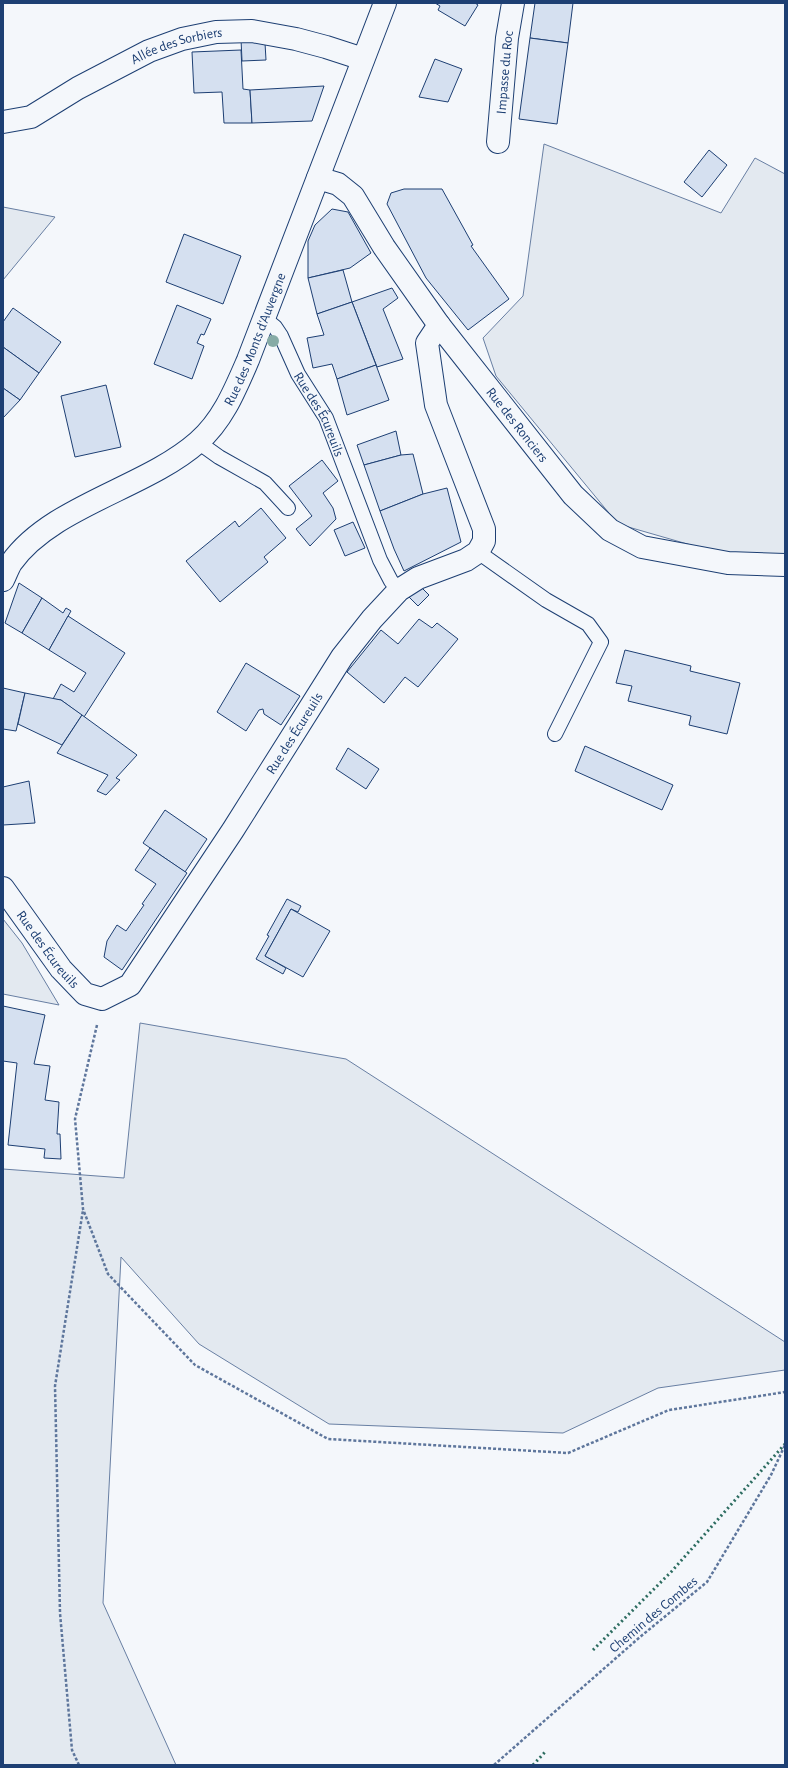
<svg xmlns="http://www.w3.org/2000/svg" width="788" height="1768" font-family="'Alegreya Sans',sans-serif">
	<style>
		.green { fill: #e3e9f0; stroke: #687fa3 }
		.building { fill: #d5e0f0; stroke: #1d3f73 }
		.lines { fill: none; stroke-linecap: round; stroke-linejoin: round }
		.lane-casing { stroke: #1d3f73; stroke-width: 16 }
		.street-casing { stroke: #1d3f73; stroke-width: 24 }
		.secondary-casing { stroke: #1d3f73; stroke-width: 24 }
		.path { stroke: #5e769c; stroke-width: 2.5; stroke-dasharray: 3 2; stroke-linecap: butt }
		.lane { stroke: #f4f7fb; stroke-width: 14 }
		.street { stroke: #f4f7fb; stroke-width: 22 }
		.secondary { stroke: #f4f7fb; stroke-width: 22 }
		.hedge { stroke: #2c6c60; stroke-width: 3; stroke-dasharray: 2 3; stroke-linecap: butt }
		.tree { fill: #86aba6 }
		.labels { text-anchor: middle; stroke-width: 3; stroke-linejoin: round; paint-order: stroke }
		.street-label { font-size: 14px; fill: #1d3f73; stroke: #f4f7fb }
	</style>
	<rect width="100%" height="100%" fill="#f4f7fb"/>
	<g class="green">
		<polygon points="544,144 721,213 755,158 785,174 785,557 722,554 618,524 496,376 483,338 523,296"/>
		<polygon points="3,207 55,217 3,280"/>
		<polygon points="3,919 22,943 59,1005 3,994"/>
		<polygon points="140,1023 346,1059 785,1342 785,1370 658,1388 563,1433 329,1424 199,1344 121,1257 103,1603 176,1765 3,1765 3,1169 124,1178"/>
	</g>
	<g class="building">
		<polygon points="435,3 475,3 478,5 465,26 438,10 440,6"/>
		<polygon points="535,3 573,3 568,43 530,38"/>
		<polygon points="530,38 568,43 557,124 519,119"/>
		<polygon points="241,39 265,43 266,60 242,61"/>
		<polygon points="241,50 243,89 250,90 252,123 224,123 222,92 194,93 192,52"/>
		<polygon points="435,59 462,69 448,102 419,97"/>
		<polygon points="324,86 312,121 252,123 250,90"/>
		<polygon points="709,150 727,165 702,197 684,182"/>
		<polygon points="404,189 442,189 473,245 471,246 509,299 468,330 426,278 387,204 391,193"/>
		<polygon points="332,209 348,212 371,253 350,268 308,278 308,241 315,225"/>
		<polygon points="184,234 241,256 223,304 166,282"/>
		<polygon points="343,270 352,302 317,314 308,278"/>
		<polygon points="392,288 398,298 383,309 403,359 377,367 352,302"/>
		<polygon points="352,302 376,365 337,379 332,364 313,368 307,338 324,335 317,314"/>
		<polygon points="177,305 211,319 204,335 201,334 197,343 204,346 192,379 154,364"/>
		<polygon points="13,308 61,342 39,373 3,347 3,322"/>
		<polygon points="3,347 39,373 20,400 3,388"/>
		<polygon points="376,365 389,400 347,415 337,379"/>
		<polygon points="106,385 121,447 75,457 61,396"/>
		<polygon points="3,388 20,400 3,418"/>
		<polygon points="396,431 401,455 364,465 357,445"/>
		<polygon points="413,454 423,494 380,511 364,465 401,455"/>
		<polygon points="322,460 338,481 323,493 333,508 336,519 310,546 296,529 312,516 289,486"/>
		<polygon points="447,488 461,542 404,571 394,549 380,511 423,494"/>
		<polygon points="261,508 286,538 264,557 268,562 220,602 186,561 235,521 239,527"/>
		<polygon points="353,522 365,548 345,556 334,530"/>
		<polygon points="19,583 42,598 22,633 5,623"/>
		<polygon points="418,584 429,595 418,606 407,595"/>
		<polygon points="42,598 63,613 66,608 71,611 49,650 22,633"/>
		<polygon points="68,616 125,653 84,717 61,700 53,699 61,684 74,692 86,673 49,650"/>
		<polygon points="419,619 432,628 437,623 458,639 418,687 405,677 384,703 347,672 381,630 398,644"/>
		<polygon points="625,650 691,666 690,671 740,683 727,734 689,725 691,716 628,701 632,686 616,683"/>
		<polygon points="246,663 300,696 281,725 264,714 263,709 259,710 246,731 217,712"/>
		<polygon points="3,688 25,693 16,731 3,729"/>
		<polygon points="25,693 61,700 82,715 62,745 18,724"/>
		<polygon points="82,715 137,755 116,778 120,780 106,795 97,791 108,775 57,753"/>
		<polygon points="585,746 673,785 662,810 575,771"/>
		<polygon points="348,748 379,769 366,789 336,769"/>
		<polygon points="29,781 35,823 3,825 3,787"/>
		<polygon points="165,810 207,839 185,872 143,843"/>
		<polygon points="150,848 187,873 122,970 104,957 107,941 117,925 126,931 144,905 142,904 156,884 135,870"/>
		<polygon points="287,899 301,906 298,912 291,909 265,956 286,968 283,974 256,959 269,936 267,935"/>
		<polygon points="291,909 330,931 303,977 265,956"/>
		<polygon points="3,1006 45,1015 34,1064 50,1066 45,1100 59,1102 57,1134 60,1134 61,1159 44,1158 45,1149 8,1145 17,1063 3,1061"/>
	</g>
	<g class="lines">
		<defs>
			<g id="lane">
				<path id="s1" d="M265,319L275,327L281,336L298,374L326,418L380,560L391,581L399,590"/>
				<polyline points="198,442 219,457 265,483 288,508"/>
				<polyline points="478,552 546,600 588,624 601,642 555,734"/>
			</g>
			<g id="street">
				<path id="s2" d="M3,122L31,117L78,88L149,51L182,39L216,32L252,31L296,39L326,47L363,59"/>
				<path id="s3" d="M498,142L507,38L513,3"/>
				<path id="s4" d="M318,178L338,184L353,196L384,247L439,325L573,495L610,530L642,547L728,563L785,565"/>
				<path id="s5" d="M3,888L61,969L85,994L102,999L130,985L233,830L342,657L372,619L399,590L418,578L466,560L478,552L484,541V529L436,405L427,343L439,325"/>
			</g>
			<g id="secondary">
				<path id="s6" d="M3,580C6,574 8,568 11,563C51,506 146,488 198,442C223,420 235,390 248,360L385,3"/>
			</g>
		</defs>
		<use href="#lane" class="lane-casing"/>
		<use href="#street" class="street-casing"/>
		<use href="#secondary" class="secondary-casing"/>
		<g class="path">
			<polyline points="97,1025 75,1119 83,1209 108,1274 195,1365 328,1439 568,1453 669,1410 785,1392"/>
			<polyline points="79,1765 72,1750 60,1613 55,1386 83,1210"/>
			<polyline points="494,1765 640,1637 707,1582 771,1475 785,1445"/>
		</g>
		<use href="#lane" class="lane"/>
		<use href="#street" class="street"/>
		<use href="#secondary" class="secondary"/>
		<g class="hedge">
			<polyline points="593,1650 672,1571 785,1444"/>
			<polyline points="533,1765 546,1751"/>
		</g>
	</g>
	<circle class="tree" cx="273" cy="341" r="6"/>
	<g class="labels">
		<g class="street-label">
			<text dy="5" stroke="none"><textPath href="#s2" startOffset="192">Allée des Sorbiers</textPath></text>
			<text dy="5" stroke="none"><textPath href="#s3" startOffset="70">Impasse du Roc</textPath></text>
			<text dy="5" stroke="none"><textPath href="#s6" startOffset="362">Rue des Monts d'Auvergne</textPath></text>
			<text dy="5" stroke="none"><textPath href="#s1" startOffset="111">Rue des Écureuils</textPath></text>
			<text dy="5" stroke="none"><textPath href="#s4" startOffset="322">Rue des Ronciers</textPath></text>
			<text dy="5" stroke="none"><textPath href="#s5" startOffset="484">Rue des Écureuils</textPath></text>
			<text dy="5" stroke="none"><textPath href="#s5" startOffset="76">Rue des Écureuils</textPath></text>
			<text transform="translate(653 1614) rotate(-40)" y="5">Chemin des Combes</text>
		</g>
	</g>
	<rect width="788" height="1768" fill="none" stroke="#1d3f73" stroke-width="8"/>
</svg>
